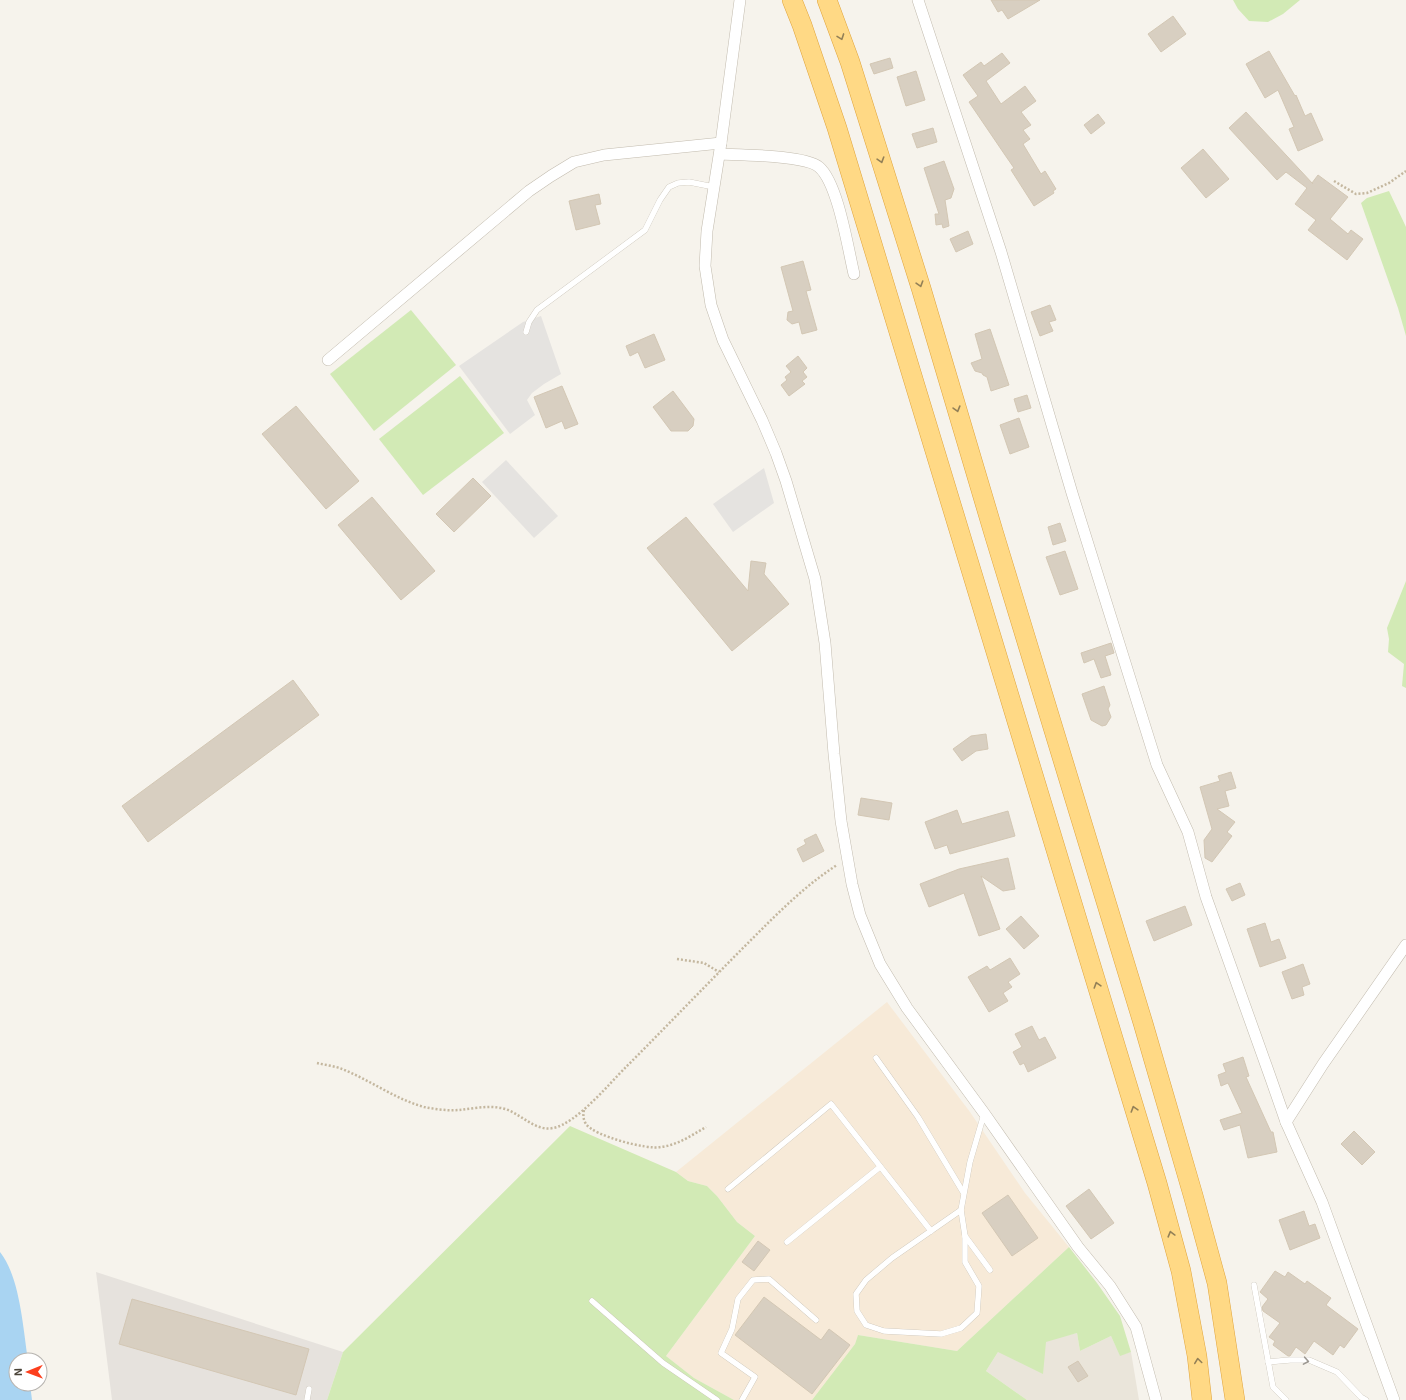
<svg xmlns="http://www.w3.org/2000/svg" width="1406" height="1400" font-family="'Exo 2',sans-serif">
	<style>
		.residential { fill: #eae5da }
		.commercial { fill: #f7ead8 }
		.industrial { fill: #e6e2dd }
		.green { fill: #d2eab5 }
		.parking { fill: #e5e3e0 }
		.water { fill: #a9d4f2 }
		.building { fill: #d8cfc1; stroke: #d3c7b4 }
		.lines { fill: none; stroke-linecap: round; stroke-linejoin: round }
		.service-casing { stroke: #c2bbae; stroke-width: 6 }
		.minor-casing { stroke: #c2bbae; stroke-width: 12 }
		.trunk-casing { stroke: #e0a43c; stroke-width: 20 }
		.path { stroke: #c4b79f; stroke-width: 2.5; stroke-dasharray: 2 2; stroke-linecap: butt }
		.service { stroke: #fff; stroke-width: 5.5 }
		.minor { stroke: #fff; stroke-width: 11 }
		.trunk { stroke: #ffd985; stroke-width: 19 }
		.oneway { stroke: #938057 }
		.oneway2 { stroke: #9c9892 }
	</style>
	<rect width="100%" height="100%" fill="#f6f3ec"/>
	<polygon class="residential" points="1077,1333 1080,1351 1111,1336 1120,1355 1131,1352 1139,1400 1027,1400 986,1371 998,1352"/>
	<polygon class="commercial" points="887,1002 970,1112 1025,1193 1069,1247 957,1351 858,1335 855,1344 812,1400 734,1400 694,1378 666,1356 755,1236 737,1222 717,1196 707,1186 688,1181 676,1172"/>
	<polygon class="industrial" points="96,1272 343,1352 327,1400 112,1400"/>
	<g class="green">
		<polygon points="1233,0 1300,0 1283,14 1268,22 1249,21 1238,9"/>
		<polygon points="1389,191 1406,227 1406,336 1398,308 1361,203 1367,198"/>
		<polygon points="411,310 456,365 374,431 330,374"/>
		<polygon points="460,376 504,433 423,495 379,439"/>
		<polygon points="1406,581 1406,688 1402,686 1404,664 1388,652 1389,639 1387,628"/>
		<polygon points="570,1126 676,1172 688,1181 707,1186 717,1196 737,1222 755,1236 666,1356 694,1378 734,1400 327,1400 343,1352"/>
		<polygon points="1069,1247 1097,1283 1120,1316 1131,1352 1120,1356 1111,1336 1080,1351 1077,1333 1046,1342 1043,1374 998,1352 986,1371 1027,1400 812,1400 855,1344 858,1335 957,1351"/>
	</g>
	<g class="parking">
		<polygon points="541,316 561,374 544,384 532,393 527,400 535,415 510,434 459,366 523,322"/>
		<polygon points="506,460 558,516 534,538 482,482"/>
		<polygon points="764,468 774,503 733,532 713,504"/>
	</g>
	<path class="water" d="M0,1252C20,1277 23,1328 28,1360H16V1384H30L32,1400H0Z"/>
	<g class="building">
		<polygon points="991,0 1040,0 1008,19 1002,10 998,12"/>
		<polygon points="1173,16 1186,34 1161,52 1148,34"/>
		<polygon points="1269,51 1295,96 1296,95 1305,116 1311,113 1323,140 1298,151 1289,129 1294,127 1278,90 1265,98 1246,64"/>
		<polygon points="1002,53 1010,63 986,81 1001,104 1025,86 1036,101 1021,112 1031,125 1023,130 1030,139 1023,144 1041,174 1045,171 1056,189 1053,191 1054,193 1034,206 1011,170 1014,168 1005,155 969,102 978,96 963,75 981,62 984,66"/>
		<polygon points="890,58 893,68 874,74 870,64"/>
		<polygon points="916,71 925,100 906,106 897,77"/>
		<polygon points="1246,112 1313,184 1312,183 1318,175 1348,197 1330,219 1348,234 1351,230 1363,239 1347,260 1308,230 1316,220 1295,204 1307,188 1286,172 1277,180 1229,128"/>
		<polygon points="1098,114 1105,123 1091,134 1084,125"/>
		<polygon points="933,128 937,142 917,148 912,134"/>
		<polygon points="1203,149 1229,179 1206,198 1181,168"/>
		<polygon points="944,161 954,189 951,198 945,200 949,226 943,228 942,224 936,225 935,214 939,214 924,168"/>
		<polygon points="599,194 601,204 595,205 600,224 576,230 569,201"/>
		<polygon points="968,231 973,244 956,252 950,239"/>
		<polygon points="803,261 811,290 806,291 817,330 802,334 799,322 792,324 787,320 788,312 793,311 781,267"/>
		<polygon points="1050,305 1056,320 1049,322 1053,331 1040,336 1031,312"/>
		<polygon points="990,329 1009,385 991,391 987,377 983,375 982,373 975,371 971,363 982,359 975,334"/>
		<polygon points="654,334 665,360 645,368 638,352 630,356 626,346"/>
		<polygon points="798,356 807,368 803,372 807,377 802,381 805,384 789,396 781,385 787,380 785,377 791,372 786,366"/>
		<polygon points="562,386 578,424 565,429 562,421 546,428 534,397"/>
		<polygon points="673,391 694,419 693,426 688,431 671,431 653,407"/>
		<polygon points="1027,395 1031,408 1018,412 1014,399"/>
		<polygon points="296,406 359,481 326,509 262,434"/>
		<polygon points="1019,418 1029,447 1010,454 1000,425"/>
		<polygon points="473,478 491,496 454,532 436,514"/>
		<polygon points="372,497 435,571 401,600 338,525"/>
		<polygon points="686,517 748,591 751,561 766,563 764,574 789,604 732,651 647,548"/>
		<polygon points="1060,523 1066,541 1053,545 1048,527"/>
		<polygon points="1065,551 1078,589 1060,595 1046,557"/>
		<polygon points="1111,643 1114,653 1105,656 1111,675 1101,678 1094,659 1084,663 1081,653"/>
		<polygon points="293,680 319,715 148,842 122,806"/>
		<polygon points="1104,686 1110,705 1108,709 1111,717 1106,725 1102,726 1091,720 1082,694"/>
		<polygon points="986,734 988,749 976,751 962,761 953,749 971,736"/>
		<polygon points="1231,772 1236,788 1225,791 1229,806 1217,809 1235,822 1227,832 1232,836 1212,862 1205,858 1204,840 1212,829 1200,787 1220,781 1218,776"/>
		<polygon points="861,798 892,803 889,820 858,815"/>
		<polygon points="957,810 962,824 1008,811 1015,836 950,854 947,845 935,849 925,822"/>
		<polygon points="816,834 824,851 803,862 797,849 806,844 804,840"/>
		<polygon points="1008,858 1015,889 1003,891 981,876 1000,929 979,936 964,893 929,907 920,884 959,869"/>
		<polygon points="1240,883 1245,895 1232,901 1226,889"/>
		<polygon points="1185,906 1192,925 1154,941 1146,921"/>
		<polygon points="1021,916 1039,936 1024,949 1006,929"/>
		<polygon points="1265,923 1271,942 1279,939 1286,958 1260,967 1247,929"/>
		<polygon points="1010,958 1020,974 1008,982 1012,987 1003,993 1008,1001 989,1012 968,977 987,966 990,970"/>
		<polygon points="1303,964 1310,984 1302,987 1304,995 1292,999 1282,972"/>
		<polygon points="1032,1026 1039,1040 1045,1037 1056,1058 1028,1072 1024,1063 1020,1065 1013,1052 1022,1047 1015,1034"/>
		<polygon points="1243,1057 1249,1076 1246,1077 1271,1132 1273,1132 1277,1152 1248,1158 1240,1125 1224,1130 1220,1120 1242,1113 1228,1083 1221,1086 1218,1075 1226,1072 1223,1064"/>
		<polygon points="1354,1131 1375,1152 1362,1165 1341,1144"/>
		<polygon points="1089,1189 1114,1223 1091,1239 1066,1206"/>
		<polygon points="1008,1195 1038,1238 1012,1256 982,1213"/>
		<polygon points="1304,1211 1309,1226 1315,1224 1320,1238 1290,1250 1279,1220"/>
		<polygon points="758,1241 770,1250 754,1271 742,1262"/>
		<polygon points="1275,1271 1285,1277 1288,1272 1305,1284 1307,1281 1331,1298 1326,1305 1358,1329 1344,1348 1340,1345 1333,1355 1314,1341 1305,1354 1296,1347 1290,1356 1288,1356 1273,1345 1275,1341 1269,1337 1280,1323 1263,1311 1262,1307 1268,1299 1260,1292"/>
		<polygon points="764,1297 821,1340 829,1329 850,1345 812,1394 735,1335"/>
		<polygon points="132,1299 309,1349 296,1395 119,1344"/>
		<polygon points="1078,1361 1088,1376 1078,1382 1068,1367"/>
	</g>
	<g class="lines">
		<defs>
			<g id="service">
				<polyline points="526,332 529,322 537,310 645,230 660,200 669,187 678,183 689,182 714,187"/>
				<polyline points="876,1058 918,1117 963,1192"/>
				<polyline points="984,1114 970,1162 961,1210 965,1236 990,1270"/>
				<polyline points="728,1189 831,1104 931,1231"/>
				<polyline points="961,1210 892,1258 866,1280 856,1294 857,1311 866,1325 884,1331 941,1334 961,1328 977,1313 979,1286 965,1262 965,1236"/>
				<polyline points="787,1242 880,1167"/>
				<polyline points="1254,1285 1273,1387 1286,1400"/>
				<polyline points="592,1301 663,1363 717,1400"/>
				<polyline points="1268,1362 1290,1360 1309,1360 1337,1372 1361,1397 1366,1400"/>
				<polyline points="307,1400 309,1389"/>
				<polyline points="742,1400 755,1377 721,1353 732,1329 738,1299 753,1280 769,1279 816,1320"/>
			</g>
			<g id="minor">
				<polyline points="740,0 721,143 707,231 705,266 711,305 723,340 762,420 776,453 786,481 815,579 825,643 834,754 841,821 852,884 860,915 880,964 907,1008 984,1113 1078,1247 1110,1286 1136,1327 1156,1400"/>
				<polyline points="918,0 1001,252 1072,493 1157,765 1188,832 1206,897 1271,1079 1286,1122 1322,1202 1394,1400"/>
				<path d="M720,154C740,155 805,155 819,167C838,183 848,249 854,274"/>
				<polyline points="328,360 529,191 551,176 574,162 604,155 721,143"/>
				<polyline points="1286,1122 1323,1064 1406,945"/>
			</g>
			<g id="trunk">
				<polyline points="792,0 802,25 837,128 1157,1183 1181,1271 1197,1356 1202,1400"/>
				<polyline points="827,0 850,62 921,288 994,534 1143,1023 1193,1195 1217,1283 1235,1400"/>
			</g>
		</defs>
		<use href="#service" class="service-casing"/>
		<use href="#minor" class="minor-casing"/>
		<use href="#trunk" class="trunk-casing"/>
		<g class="path">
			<polyline points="1334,181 1356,194 1367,193 1389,183 1406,171"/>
			<polyline points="677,959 704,963 719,972"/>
			<path d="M317,1063C325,1065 335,1066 342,1069C370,1080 395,1099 424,1107C435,1109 447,1111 459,1110C472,1109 487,1105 501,1108C519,1111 534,1132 553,1128C576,1124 609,1084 626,1067C667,1026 707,984 748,943C776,915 803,887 837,865"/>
			<path d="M584,1110C583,1115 583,1119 586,1124C594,1136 647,1150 661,1147C678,1145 692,1135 706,1127"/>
		</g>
		<use href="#service" class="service"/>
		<use href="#minor" class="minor"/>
		<use href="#trunk" class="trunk"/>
	</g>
	<defs><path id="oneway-chevron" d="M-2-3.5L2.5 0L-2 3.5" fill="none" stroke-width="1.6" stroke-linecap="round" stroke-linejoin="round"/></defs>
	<g class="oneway">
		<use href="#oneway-chevron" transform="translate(841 37) rotate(70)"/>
		<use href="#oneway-chevron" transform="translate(881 160) rotate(73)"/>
		<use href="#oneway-chevron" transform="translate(920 284) rotate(73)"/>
		<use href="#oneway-chevron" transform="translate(957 409) rotate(74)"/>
		<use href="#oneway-chevron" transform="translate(1097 985) rotate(-107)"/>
		<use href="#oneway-chevron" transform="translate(1134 1109) rotate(-107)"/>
		<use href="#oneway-chevron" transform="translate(1171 1234) rotate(-105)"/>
		<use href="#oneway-chevron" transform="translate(1198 1361) rotate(-98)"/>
	</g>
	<use class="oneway2" href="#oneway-chevron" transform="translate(1306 1361) rotate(10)"/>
	<g transform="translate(28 1372) rotate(269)"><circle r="19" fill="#ffffff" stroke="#b7b4b0"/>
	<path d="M0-3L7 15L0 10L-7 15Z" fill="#fc3f1d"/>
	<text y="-6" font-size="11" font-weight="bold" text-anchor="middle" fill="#4b4439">N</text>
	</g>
</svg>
